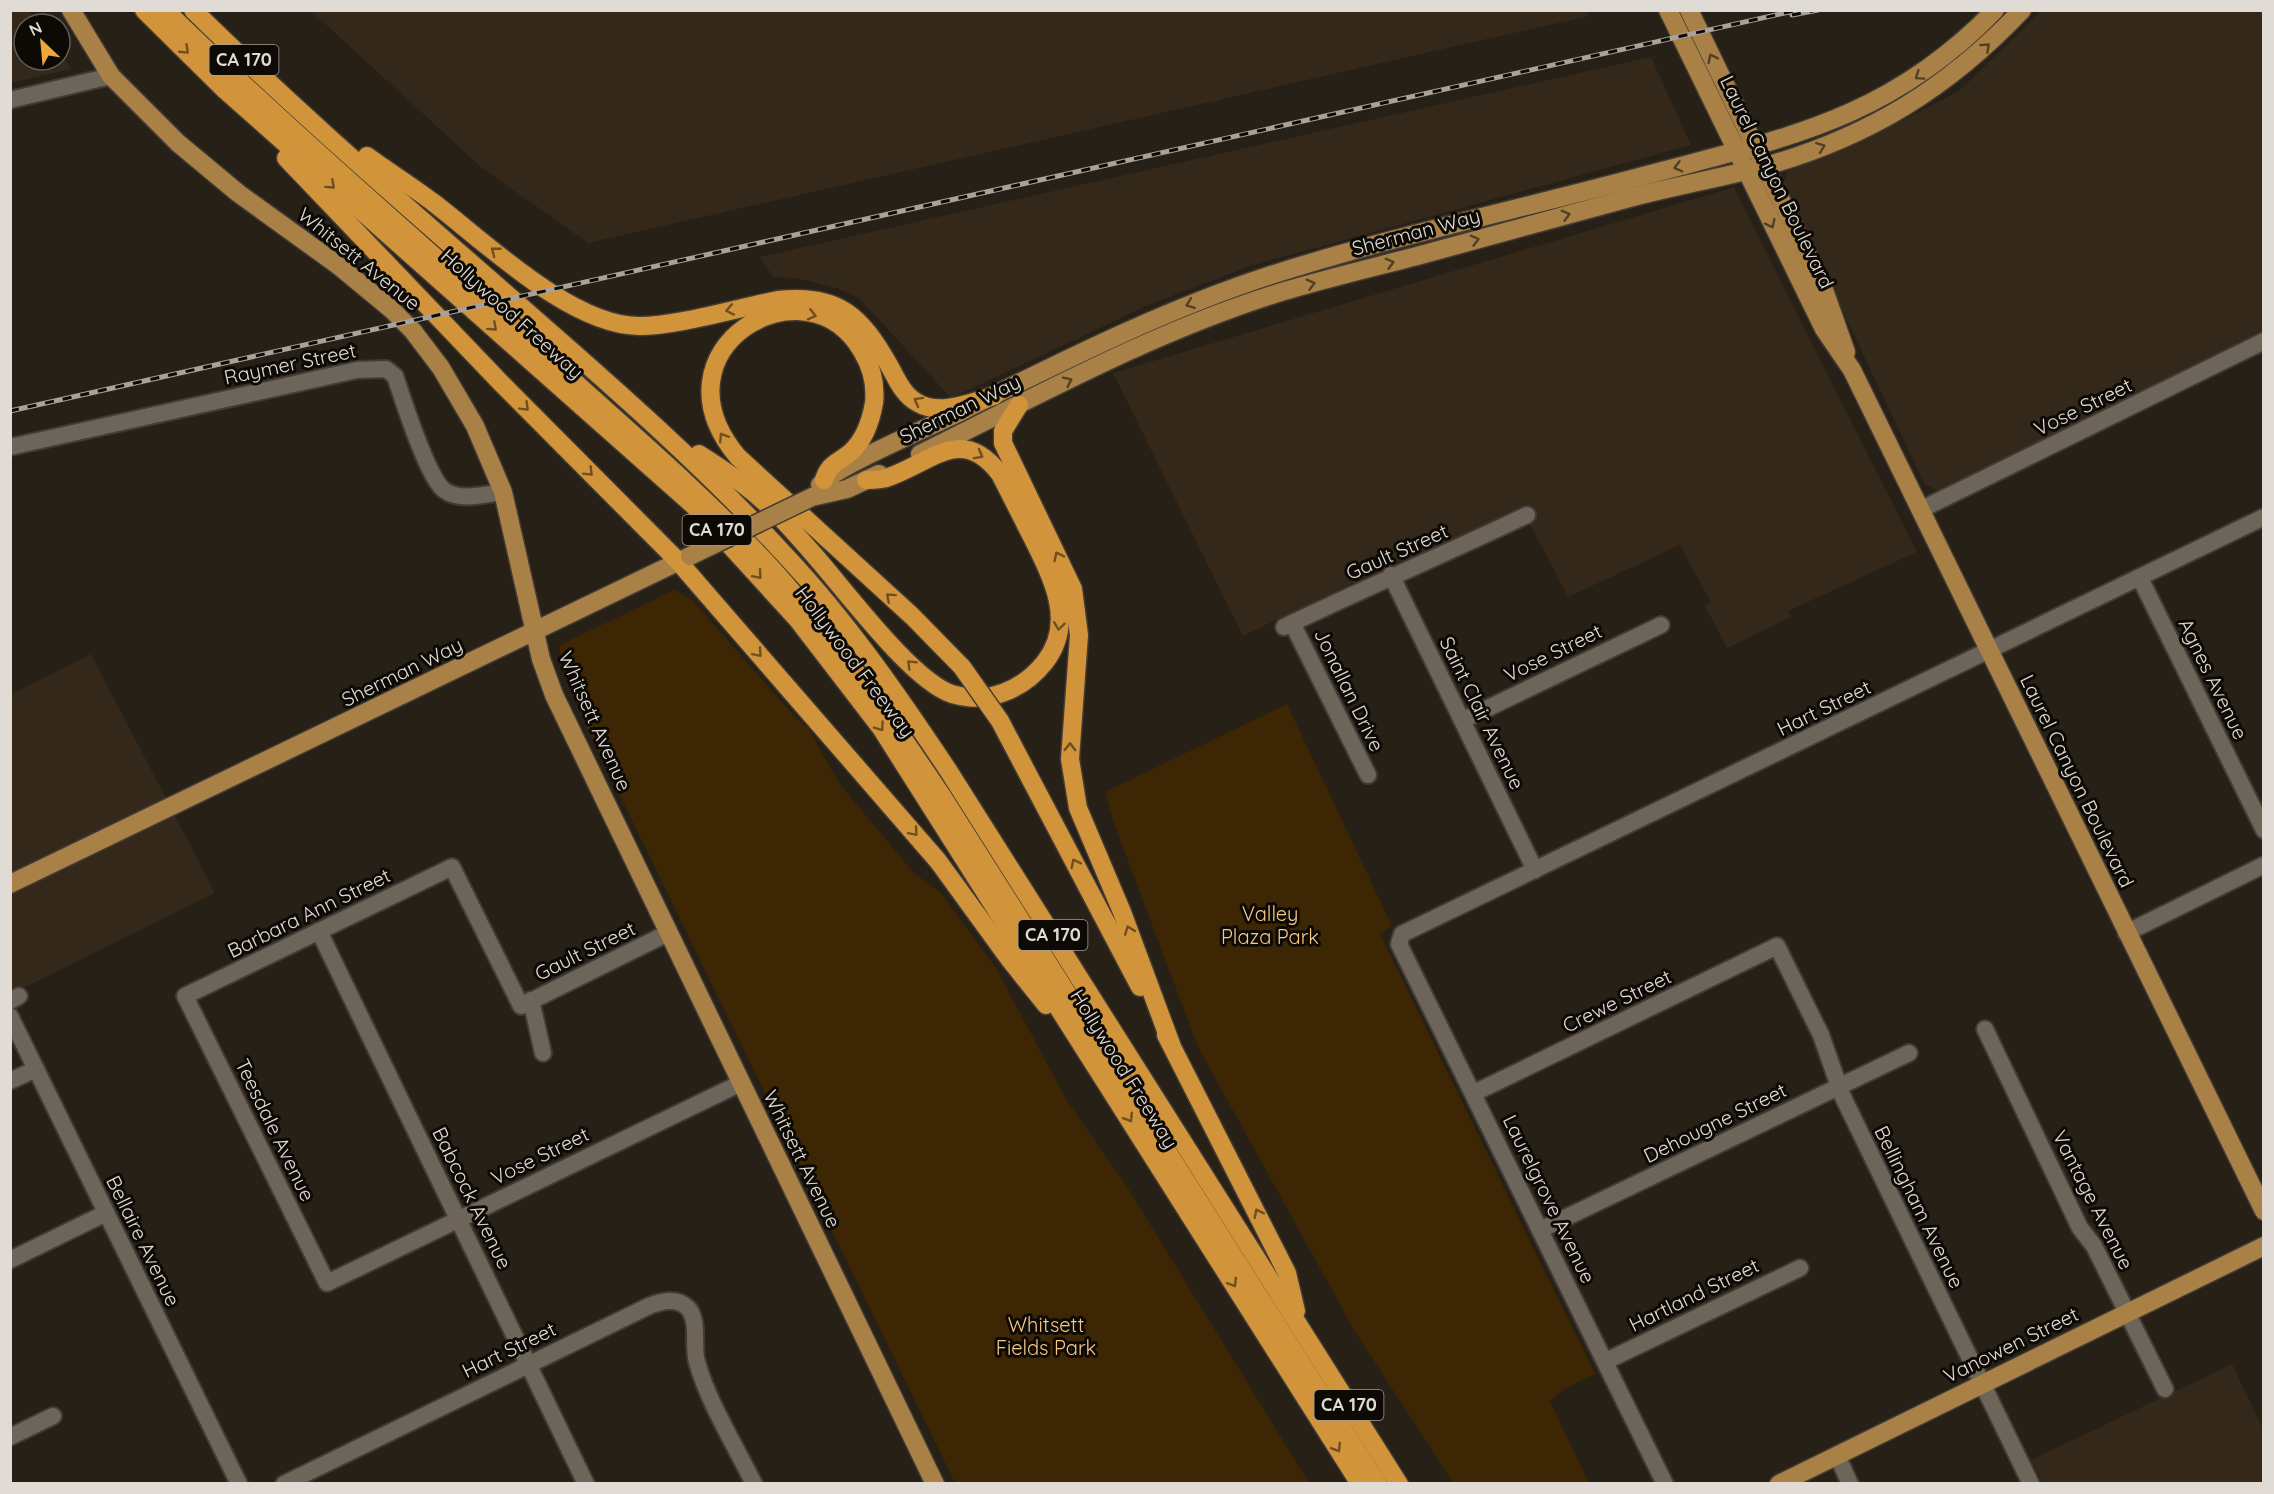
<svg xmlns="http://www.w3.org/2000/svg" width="2274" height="1494" font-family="Quicksand,sans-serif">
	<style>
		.built { fill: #332819 }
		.green { fill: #3c2604 }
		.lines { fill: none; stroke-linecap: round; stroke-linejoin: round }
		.minor-casing { stroke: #423b35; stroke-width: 20 }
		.major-casing { stroke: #423b35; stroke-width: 21 }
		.highway-casing { stroke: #423b35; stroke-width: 21 }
		.minor { stroke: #6e655a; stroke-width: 16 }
		.major { stroke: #a98147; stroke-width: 18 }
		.highway { stroke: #d1943b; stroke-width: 18 }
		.rail-casing { stroke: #a8a29b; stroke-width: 5 }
		.rail { stroke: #0d0a06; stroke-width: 3; stroke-dasharray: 9; stroke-linecap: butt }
		.major-bridge-casing { stroke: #423b35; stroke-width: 21; stroke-linecap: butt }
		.highway-bridge-casing { stroke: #423b35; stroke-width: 21; stroke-linecap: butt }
		.major-bridge { stroke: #a98147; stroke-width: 18 }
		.highway-bridge { stroke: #d1943b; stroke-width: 18 }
		.oneway { stroke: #534023 }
		.oneway2 { stroke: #6f4f20 }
		.labels { text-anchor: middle; stroke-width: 6; stroke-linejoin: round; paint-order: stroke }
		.shield { fill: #0d0a06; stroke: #a19c97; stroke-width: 1.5 }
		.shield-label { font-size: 18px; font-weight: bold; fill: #e0dbd5 }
		.street-label { font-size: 20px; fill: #e0dbd5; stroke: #0d0a06 }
		.park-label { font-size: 20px; fill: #fac885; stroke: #0d0a06 }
	</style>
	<rect width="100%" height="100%" fill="#272016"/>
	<g class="built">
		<polygon points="10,11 29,11 39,24 24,24 24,60 60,60 60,53 72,69 11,83"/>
		<polygon points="1587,11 1589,16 588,243 481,167 311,11"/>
		<polygon points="2041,11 2263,11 2263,330 1941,491 1925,485 1783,185 1787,171 1854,145 1959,91"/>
		<polygon points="1651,57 1691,145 1250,266 1151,304 951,398 859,298 837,288 797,278 773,277 760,257"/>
		<polygon points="1734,187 1917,552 1788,611 1791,617 1727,648 1705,606 1711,603 1680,545 1568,597 1523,510 1432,551 1394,563 1243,636 1113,373"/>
		<polygon points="91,654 215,893 11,994 11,694"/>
		<polygon points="2232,1364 2263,1429 2263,1483 2043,1483 2031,1460"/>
	</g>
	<g class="green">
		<polygon points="674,590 691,599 795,717 809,729 839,783 914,873 941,893 996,968 1066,1099 1126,1185 1309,1483 955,1483 584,722 560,660 560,645"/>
		<polygon points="1287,704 1392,926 1380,934 1595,1374 1564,1389 1550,1401 1588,1481 1583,1483 1453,1483 1354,1330 1198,1047 1115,826 1105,792"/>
	</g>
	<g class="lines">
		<defs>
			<g id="minor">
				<polyline points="10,100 111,76"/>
				<path d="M10,447L357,370L386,369L395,376C403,399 427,477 444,490C459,502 486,494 503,492"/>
				<polyline points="1920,510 2264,341"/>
				<polyline points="1391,575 1535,870"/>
				<polyline points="2140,578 2264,830"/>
				<polyline points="1292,623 1368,775"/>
				<path d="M1284,627C1364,588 1446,554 1527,515"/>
				<polyline points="1463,720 1661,625"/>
				<polyline points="319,931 586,1484"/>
				<polyline points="668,933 521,1006 452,867 185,996 327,1283 741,1083"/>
				<polyline points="2126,933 2264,865"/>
				<polyline points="531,1000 543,1053"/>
				<polyline points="10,1001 19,996"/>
				<polyline points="10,1016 239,1484"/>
				<polyline points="1985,1029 2080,1228 2094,1246 2165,1389"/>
				<polyline points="10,1081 36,1069"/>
				<polyline points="1474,1093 1777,946 1821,1035 1842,1095 2031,1484"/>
				<polyline points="1540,1230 1909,1053"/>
				<polyline points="10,1260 106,1213"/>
				<polyline points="1606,1361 1800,1268"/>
				<polyline points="10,1437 53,1416"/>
				<polyline points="1837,1455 1850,1484"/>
				<path d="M284,1484L649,1306C662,1301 677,1297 688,1308C700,1322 692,1346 697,1362C708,1402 735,1445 754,1484"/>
				<polyline points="1665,1484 1399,944 1402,934 2264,517"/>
			</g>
			<g id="major">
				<polyline points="71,10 111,76 178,143 238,193 339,266 391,309 413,331 441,368 475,426 503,492 541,659 554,695 935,1484"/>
				<polyline points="1668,10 1824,329 1852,370 2264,1211"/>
				<polyline points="1689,10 1823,287 1846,352"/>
				<path d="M920,454C1037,396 1153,332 1278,293C1324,279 1371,268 1417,256C1489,236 1561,216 1633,197C1676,186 1719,178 1762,167C1867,138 1947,89 2022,10"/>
				<path d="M820,485C835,466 940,423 968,408C1065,360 1164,310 1268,276C1392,236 1521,209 1647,175C1785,138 1890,119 1995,10"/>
				<polyline points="812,497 847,489 879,474"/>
				<polyline points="10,884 690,556"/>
				<polyline points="1779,1484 2264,1246"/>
			</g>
			<g id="highway">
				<polyline points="144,10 225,90 693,505 798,620 881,728 1360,1484"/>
				<path d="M165,10C299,140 441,260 579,386C641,442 705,497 762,558C831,632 888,715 944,799L1378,1484"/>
				<path d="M193,10C302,117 419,217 534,318C621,394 707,470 785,555C847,621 898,695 948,770L1399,1484"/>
				<path d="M367,156C389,172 413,187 434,203C486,243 572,326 639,326C678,326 737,308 778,300C839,293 862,317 890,367C897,380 904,396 918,403C940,416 972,402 994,396"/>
				<polyline points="286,158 501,383 678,561 938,861 1010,960 1046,1005"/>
				<polyline points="1019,405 1003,431 1003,443 1073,589 1079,635 1070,759 1078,808 1122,912 1171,1044"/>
				<path d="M699,454C714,464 730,474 744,485C770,504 794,532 815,556C845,590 912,681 952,694C987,705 1023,690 1045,662C1076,622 1052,578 1033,539C1022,517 1011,496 1000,474C962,424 932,462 889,477C882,480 873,480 866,480"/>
				<path d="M824,480C829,463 838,463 851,452C864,440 871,420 874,403C876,385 871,366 862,351C806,255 647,349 738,457L912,616L962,667"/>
				<polyline points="1000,721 1140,987"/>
				<polyline points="1166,1035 1287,1273 1296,1311"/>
			</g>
		</defs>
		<use href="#minor" class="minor-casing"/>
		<use href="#major" class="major-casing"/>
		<use href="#highway" class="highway-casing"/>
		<use href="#minor" class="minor"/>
		<use href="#major" class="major"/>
		<use href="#highway" class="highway"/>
		<defs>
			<g id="rail">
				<polyline points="1792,15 1818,10"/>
				<polyline points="10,411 1798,10"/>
			</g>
		</defs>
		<use href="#rail" class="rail-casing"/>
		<use href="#rail" class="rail"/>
		<defs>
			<polyline id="major-bridge" points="690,556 812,497"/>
			<polyline id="highway-bridge" points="962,667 1000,721"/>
		</defs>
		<use href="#major-bridge" class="major-bridge-casing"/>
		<use href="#highway-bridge" class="highway-bridge-casing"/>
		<use href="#major-bridge" class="major-bridge"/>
		<use href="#highway-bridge" class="highway-bridge"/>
	</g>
	<defs><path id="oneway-chevron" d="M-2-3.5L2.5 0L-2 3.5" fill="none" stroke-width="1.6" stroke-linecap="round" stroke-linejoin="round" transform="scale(1.5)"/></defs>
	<g class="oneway">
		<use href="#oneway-chevron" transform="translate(1986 47) rotate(-42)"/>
		<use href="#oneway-chevron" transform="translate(1712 58) rotate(-116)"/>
		<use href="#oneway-chevron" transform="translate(1919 76) rotate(145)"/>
		<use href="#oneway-chevron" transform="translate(1821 147) rotate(-20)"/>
		<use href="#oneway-chevron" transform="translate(1678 167) rotate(165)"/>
		<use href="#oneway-chevron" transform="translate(1566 215) rotate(-15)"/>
		<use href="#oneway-chevron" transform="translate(1771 224) rotate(64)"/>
		<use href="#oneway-chevron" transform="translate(1475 240) rotate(-15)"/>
		<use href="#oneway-chevron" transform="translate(1390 263) rotate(-15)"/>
		<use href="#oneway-chevron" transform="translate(1311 284) rotate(-15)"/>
		<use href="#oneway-chevron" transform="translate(1190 304) rotate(160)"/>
		<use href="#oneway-chevron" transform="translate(1068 381) rotate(-26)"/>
	</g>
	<g class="oneway2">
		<use href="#oneway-chevron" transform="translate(185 50) rotate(44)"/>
		<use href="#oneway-chevron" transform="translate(331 185) rotate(42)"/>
		<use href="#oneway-chevron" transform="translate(495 251) rotate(-142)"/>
		<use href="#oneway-chevron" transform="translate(730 310) rotate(169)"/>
		<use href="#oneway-chevron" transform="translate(812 315) rotate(14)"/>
		<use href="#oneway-chevron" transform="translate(493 327) rotate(42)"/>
		<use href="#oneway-chevron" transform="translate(918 401) rotate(-151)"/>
		<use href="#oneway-chevron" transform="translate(525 407) rotate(45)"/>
		<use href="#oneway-chevron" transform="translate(723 437) rotate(-122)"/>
		<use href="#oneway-chevron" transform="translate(979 455) rotate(29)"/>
		<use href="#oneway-chevron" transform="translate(589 472) rotate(45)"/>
		<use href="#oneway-chevron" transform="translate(1058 556) rotate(-116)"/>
		<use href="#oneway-chevron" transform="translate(758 575) rotate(49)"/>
		<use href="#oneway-chevron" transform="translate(890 597) rotate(-138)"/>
		<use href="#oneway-chevron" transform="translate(1059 626) rotate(97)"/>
		<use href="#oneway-chevron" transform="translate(758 653) rotate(49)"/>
		<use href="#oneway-chevron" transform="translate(911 664) rotate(-135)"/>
		<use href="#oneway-chevron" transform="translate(880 727) rotate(55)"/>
		<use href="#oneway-chevron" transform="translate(1070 747) rotate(-89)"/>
		<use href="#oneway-chevron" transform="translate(914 832) rotate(49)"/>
		<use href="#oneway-chevron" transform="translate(1075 863) rotate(-117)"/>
		<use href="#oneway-chevron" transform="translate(1129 930) rotate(-111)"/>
		<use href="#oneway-chevron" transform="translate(1129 1118) rotate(58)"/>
		<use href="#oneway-chevron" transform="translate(1258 1213) rotate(-117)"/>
		<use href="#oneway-chevron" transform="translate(1233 1283) rotate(58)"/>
		<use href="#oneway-chevron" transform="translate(1337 1448) rotate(58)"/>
	</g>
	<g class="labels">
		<g class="shield">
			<rect x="209.5" y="45" width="69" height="30" rx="4.5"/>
			<rect x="682.5" y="515" width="69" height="30" rx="4.5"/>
			<rect x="1018.5" y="920" width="69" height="30" rx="4.5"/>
			<rect x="1314.5" y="1390" width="69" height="30" rx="4.5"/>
		</g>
		<g class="shield-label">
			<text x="244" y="66">CA 170</text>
			<text x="717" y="536">CA 170</text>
			<text x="1053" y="941">CA 170</text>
			<text x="1349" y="1411">CA 170</text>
		</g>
		<g class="street-label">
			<text transform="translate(1777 182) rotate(64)" y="7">Laurel Canyon Boulevard</text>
			<text transform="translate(1416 232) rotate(-15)" y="7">Sherman Way</text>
			<text transform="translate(359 259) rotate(39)" y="7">Whitsett Avenue</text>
			<text transform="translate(512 314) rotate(42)" y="7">Hollywood Freeway</text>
			<text transform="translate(290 364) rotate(-12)" y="7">Raymer Street</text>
			<text transform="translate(2083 407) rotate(-26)" y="7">Vose Street</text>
			<text transform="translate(960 409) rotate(-26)" y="7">Sherman Way</text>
			<text transform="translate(1397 552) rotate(-24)" y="7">Gault Street</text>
			<text transform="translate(1553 653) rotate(-26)" y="7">Vose Street</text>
			<text transform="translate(855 662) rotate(53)" y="7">Hollywood Freeway</text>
			<text transform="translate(402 672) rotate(-26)" y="7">Sherman Way</text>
			<text transform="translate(2213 679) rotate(64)" y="7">Agnes Avenue</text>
			<text transform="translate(1349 690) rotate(64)" y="7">Jonallan Drive</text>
			<text transform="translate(1824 708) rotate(-26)" y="7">Hart Street</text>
			<text transform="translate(1482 713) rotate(64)" y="7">Saint Clair Avenue</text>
			<text transform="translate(595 721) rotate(66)" y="7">Whitsett Avenue</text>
			<text transform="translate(2077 781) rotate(64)" y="7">Laurel Canyon Boulevard</text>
			<text transform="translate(309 913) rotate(-26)" y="7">Barbara Ann Street</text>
			<text transform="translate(585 951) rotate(-26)" y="7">Gault Street</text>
			<text transform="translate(1617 1001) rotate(-26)" y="7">Crewe Street</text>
			<text transform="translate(1124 1069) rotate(58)" y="7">Hollywood Freeway</text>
			<text transform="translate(1715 1123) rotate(-26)" y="7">Dehougne Street</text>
			<text transform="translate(275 1130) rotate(64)" y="7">Teesdale Avenue</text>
			<text transform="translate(540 1156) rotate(-26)" y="7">Vose Street</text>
			<text transform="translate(802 1159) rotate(64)" y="7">Whitsett Avenue</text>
			<text transform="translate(472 1198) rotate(64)" y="7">Babcock Avenue</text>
			<text transform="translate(1549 1199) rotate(64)" y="7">Laurelgrove Avenue</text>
			<text transform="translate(2093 1200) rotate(63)" y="7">Vantage Avenue</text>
			<text transform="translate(1919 1207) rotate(64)" y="7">Bellingham Avenue</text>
			<text transform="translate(143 1241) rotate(64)" y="7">Bellaire Avenue</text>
			<text transform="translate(1694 1295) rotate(-26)" y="7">Hartland Street</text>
			<text transform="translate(2011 1345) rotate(-26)" y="7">Vanowen Street</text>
			<text transform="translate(509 1350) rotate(-26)" y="7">Hart Street</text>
		</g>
		<g class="park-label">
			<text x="1270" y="921">Valley<tspan x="1270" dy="23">Plaza Park</tspan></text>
			<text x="1046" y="1332">Whitsett<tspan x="1046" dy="23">Fields Park</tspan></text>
		</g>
	</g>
	<rect width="2274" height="1494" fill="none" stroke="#e0dbd5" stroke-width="24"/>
	<g transform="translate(42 42) rotate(334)"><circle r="28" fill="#0d0a06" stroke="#615e59" stroke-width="1.5"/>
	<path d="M0-4.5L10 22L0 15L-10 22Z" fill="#eea73c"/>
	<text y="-9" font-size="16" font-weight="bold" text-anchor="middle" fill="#e0dbd5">N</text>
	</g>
</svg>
